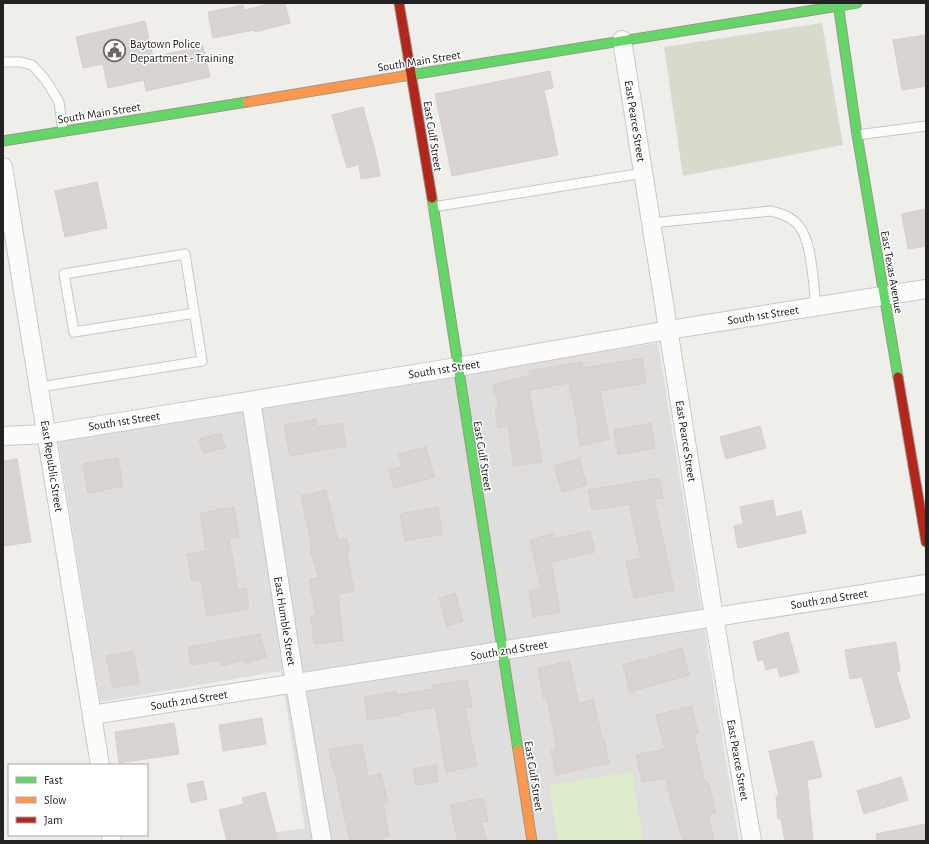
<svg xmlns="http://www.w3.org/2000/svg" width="929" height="844" font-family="'Alegreya Sans',sans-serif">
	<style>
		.residential { fill: #dfdedc }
		.construction { fill: #d9d9cd }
		.grass { fill: #ddeccb }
		.building { fill: #d7d4d2; stroke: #d3d0cc }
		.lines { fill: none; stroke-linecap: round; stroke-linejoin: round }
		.lane-casing { stroke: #c9c8c7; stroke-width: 11 }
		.street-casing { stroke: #c9c8c7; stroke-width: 20 }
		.fast-casing { stroke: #999a82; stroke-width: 11 }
		.slow-casing { stroke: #999a82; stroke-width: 11 }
		.jam-casing { stroke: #999a82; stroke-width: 11 }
		.lane { stroke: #fdfcfc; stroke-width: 9 }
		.street { stroke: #fdfcfc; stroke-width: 18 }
		.fast { stroke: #63d668; stroke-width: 9 }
		.slow { stroke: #ff974d; stroke-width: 9 }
		.jam { stroke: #b3261e; stroke-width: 9 }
		.labels { text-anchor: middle; stroke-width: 3; stroke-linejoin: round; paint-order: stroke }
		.poi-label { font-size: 12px; fill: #222; stroke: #fff; text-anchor: start }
		.street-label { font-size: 12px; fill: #222; stroke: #fff }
	</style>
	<rect width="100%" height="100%" fill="#f0eeeb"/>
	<polygon class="residential" points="658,343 739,841 216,841 305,828 281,671 100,702 58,439"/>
	<polygon class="construction" points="822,23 843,145 683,176 664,47"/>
	<polygon class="grass" points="632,772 643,841 558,841 549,785"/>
	<g class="building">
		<polygon points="273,3 285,3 290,23 255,32 254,30 213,38 208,12 243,5 244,10"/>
		<polygon points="145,21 153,57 203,46 210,77 146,91 144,80 108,88 103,64 83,68 76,37"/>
		<polygon points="926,35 926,86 902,90 893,40"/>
		<polygon points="550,71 553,88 544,90 558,155 452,176 435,94"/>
		<polygon points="363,107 377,159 380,176 361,179 359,164 347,168 332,115"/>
		<polygon points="97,182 107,228 65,237 55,191"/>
		<polygon points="926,209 926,246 908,249 902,214"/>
		<polygon points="642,358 646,383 600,391 609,439 581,446 577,431 579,431 569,383 529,390 542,462 514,466 508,426 498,428 495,408 499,408 493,385 530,375 529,371 582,362 583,368"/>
		<polygon points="316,419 317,427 342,423 346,446 290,456 284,425"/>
		<polygon points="651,423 655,448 618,455 614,430"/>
		<polygon points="760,426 766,448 726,459 720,437"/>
		<polygon points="221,433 225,448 203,453 199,439"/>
		<polygon points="426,447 434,477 394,488 389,470 402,467 399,454"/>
		<polygon points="118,458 123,486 88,493 83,464"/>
		<polygon points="17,459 31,542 3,546 3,461"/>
		<polygon points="579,459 587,485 562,492 554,466"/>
		<polygon points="659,478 663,498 654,499 674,590 634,598 626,562 641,558 629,504 592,510 588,490"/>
		<polygon points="326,490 338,540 346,538 350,552 347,553 354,591 338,594 343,641 314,644 311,616 316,615 309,580 319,578 310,549 312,548 301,496"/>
		<polygon points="773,500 776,517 801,511 806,533 738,548 734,526 743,524 740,507"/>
		<polygon points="234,507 239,537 229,539 238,589 246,588 249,609 207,616 201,579 192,581 187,554 206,551 200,513"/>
		<polygon points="438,507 442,534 405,541 400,514"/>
		<polygon points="590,531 595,552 551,562 560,612 533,617 529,591 541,588 530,540 553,534 554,539"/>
		<polygon points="455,593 463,621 447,626 439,598"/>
		<polygon points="788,632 799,672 780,677 777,667 766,670 763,659 758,661 753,642"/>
		<polygon points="260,634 266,657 246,663 245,660 221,666 220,660 191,665 188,647"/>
		<polygon points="896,642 900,671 896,672 910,718 876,728 862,677 850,679 845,650"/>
		<polygon points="682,648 689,675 630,692 623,665"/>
		<polygon points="133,651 139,683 113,688 106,656"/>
		<polygon points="569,661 579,703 593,699 602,739 604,739 609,763 556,775 551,750 557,749 547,698 544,699 538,668"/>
		<polygon points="467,680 472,707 465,708 477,766 446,772 440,739 441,739 435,707 400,713 400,715 368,720 364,697 397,692 397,695 432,689 432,686"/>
		<polygon points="691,706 698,733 694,734 705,783 708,782 716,813 708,815 714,841 683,841 665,778 642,782 636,755 665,749 656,715"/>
		<polygon points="262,718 266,744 223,751 219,725"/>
		<polygon points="174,723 179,754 119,763 115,732"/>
		<polygon points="813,741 822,777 807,780 813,841 785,841 781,819 778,819 776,796 779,796 769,751"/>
		<polygon points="362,744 368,777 381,774 388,802 383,804 389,836 382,837 383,841 350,841 334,769 333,770 329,749"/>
		<polygon points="436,765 438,782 416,785 413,769"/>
		<polygon points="901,777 908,800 864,814 857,791"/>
		<polygon points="203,781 207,799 191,803 187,784"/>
		<polygon points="265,792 278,841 227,841 219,810 244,804 242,798"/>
		<polygon points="483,798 488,821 481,822 487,841 458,841 450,805"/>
		<polygon points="926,824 926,841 877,841 876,834"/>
	</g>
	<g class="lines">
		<defs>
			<g id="lane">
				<polyline points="3,62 21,62 32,65 45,79 59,102 63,131"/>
				<polyline points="857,135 926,126"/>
				<polyline points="433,207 643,173"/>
				<path d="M651,223L771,211C779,213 787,215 794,221C813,235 813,284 816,307"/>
				<polyline points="40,387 202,361 185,254 64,274 74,332 195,313"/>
			</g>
			<g id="street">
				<polyline points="622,40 714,617 752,841"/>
				<polyline points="3,167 100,765"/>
				<polyline points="251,401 295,683 322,841"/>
				<polyline points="3,436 46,434 457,367 669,330 926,289"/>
				<polyline points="92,715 926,584"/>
				<polyline points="111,835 112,841"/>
			</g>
			<g id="fast">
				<polyline points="838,3 857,135 898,377"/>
				<polyline points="404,76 857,3"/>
				<polyline points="3,141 247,102"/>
				<polyline points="432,198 518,750"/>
			</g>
			<g id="slow">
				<polyline points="247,102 404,76"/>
				<polyline points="518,750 532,841"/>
			</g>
			<g id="jam">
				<polyline points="399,3 432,198"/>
				<polyline points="898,377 926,542"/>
			</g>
		</defs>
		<use href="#lane" class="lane-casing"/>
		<use href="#street" class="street-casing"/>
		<use href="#fast" class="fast-casing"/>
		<use href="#slow" class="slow-casing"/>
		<use href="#jam" class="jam-casing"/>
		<use href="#lane" class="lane"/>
		<use href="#street" class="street"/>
		<use href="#fast" class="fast"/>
		<use href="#slow" class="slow"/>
		<use href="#jam" class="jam"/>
	</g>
	<defs>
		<symbol id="civic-ring" viewBox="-11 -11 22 22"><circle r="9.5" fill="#fff" stroke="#6a6968" stroke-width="1.5"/><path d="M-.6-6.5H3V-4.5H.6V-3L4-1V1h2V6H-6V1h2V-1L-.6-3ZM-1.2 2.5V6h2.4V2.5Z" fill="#6a6968"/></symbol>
	</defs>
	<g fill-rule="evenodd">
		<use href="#civic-ring" x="102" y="38" width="25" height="25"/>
	</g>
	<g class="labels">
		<g class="poi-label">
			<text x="130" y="48">Baytown Police<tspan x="130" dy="14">Department - Training</tspan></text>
		</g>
		<g class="street-label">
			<text transform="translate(419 61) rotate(-9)" y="4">South Main Street</text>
			<text transform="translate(99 113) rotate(-9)" y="4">South Main Street</text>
			<text transform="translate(635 121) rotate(81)" y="4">East Pearce Street</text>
			<text transform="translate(433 136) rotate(81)" y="4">East Gulf Street</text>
			<text transform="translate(892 272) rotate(80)" y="4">East Texas Avenue</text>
			<text transform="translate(763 315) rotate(-9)" y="4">South 1st Street</text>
			<text transform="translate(444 369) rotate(-9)" y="4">South 1st Street</text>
			<text transform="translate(124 421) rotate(-9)" y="4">South 1st Street</text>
			<text transform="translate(686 441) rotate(81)" y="4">East Pearce Street</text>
			<text transform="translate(483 456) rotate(81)" y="4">East Gulf Street</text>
			<text transform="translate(52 466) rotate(81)" y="4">East Republic Street</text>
			<text transform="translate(829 599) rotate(-9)" y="4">South 2nd Street</text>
			<text transform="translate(285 621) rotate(81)" y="4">East Humble Street</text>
			<text transform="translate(509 650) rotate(-9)" y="4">South 2nd Street</text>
			<text transform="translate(189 700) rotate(-9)" y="4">South 2nd Street</text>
			<text transform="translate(738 760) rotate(80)" y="4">East Pearce Street</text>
			<text transform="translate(534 776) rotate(81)" y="4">East Gulf Street</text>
		</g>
	</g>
	<rect width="929" height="844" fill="none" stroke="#222222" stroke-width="8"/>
	<rect x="8" y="764" width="140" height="72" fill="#ffffff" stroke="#a7a7a7"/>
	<rect x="16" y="777" width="20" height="6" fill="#63d668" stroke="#a7a7a7"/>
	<text x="44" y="784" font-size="12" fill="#222222">Fast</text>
	<rect x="16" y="797" width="20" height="6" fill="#ff974d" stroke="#a7a7a7"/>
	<text x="44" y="804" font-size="12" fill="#222222">Slow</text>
	<rect x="16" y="817" width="20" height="6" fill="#b3261e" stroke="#a7a7a7"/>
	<text x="44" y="824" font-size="12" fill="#222222">Jam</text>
</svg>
